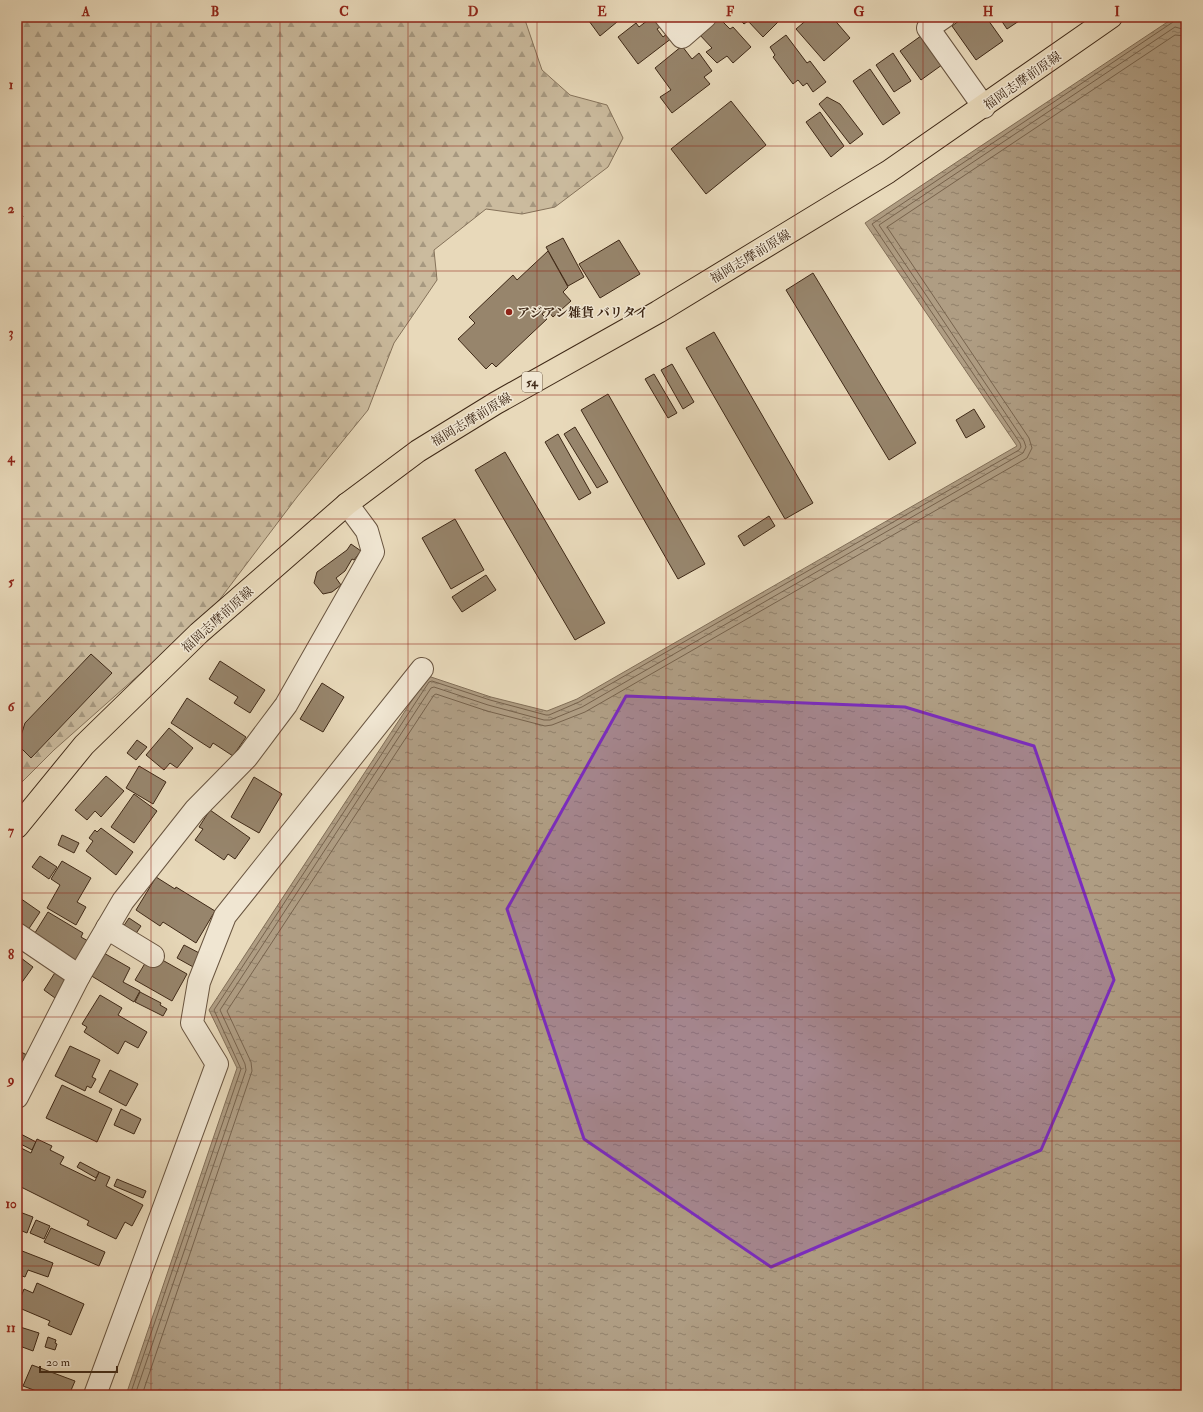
<svg xmlns="http://www.w3.org/2000/svg" width="1203" height="1412" font-family="'IM FELL Double Pica','Noto Serif JP',serif">
	<style>
		.forest { fill: url(#forest-firs); stroke: #85725a }
		.water { fill: url(#water-ripples); stroke: #826f58 }
		.lines { fill: none; stroke-linecap: round; stroke-linejoin: round }
		.shore { stroke: #77634d; stroke-width: 1 }
		.building { fill: #97856c; stroke: #3f2917 }
		.minor-casing { stroke: #695540; stroke-width: 24 }
		.major-casing { stroke: #3f2917; stroke-width: 24 }
		.path { stroke: #3f2917; stroke-width: 2.5; stroke-dasharray: 1 2; stroke-linecap: butt }
		.minor { stroke: #f0e6d2; stroke-width: 22 }
		.major { stroke: #e8d9ba; stroke-width: 22 }
		.marked { fill: #7b2cbf; fill-opacity: 0.2; stroke: #7b2cbf; stroke-width: 3; stroke-linejoin: round }
		.grid { fill: none; stroke: #8f2418; stroke-width: 1; stroke-opacity: 0.55 }
		.poi-dot { fill: #8f2418; stroke: #f0e6d2; stroke-width: 1.5 }
		.labels { text-anchor: middle; stroke-width: 3; stroke-linejoin: round; paint-order: stroke }
		.shield { fill: #f0e6d2; stroke: #74624f; stroke-width: 1 }
		.shield-label { font-size: 12px; font-weight: bold; fill: #3f2917 }
		.street-label { font-size: 13px; fill: #3f2917; stroke: #f0e6d2 }
		.poi-label { font-size: 13px; font-weight: bold; fill: #3f2917; stroke: #f0e6d2; text-anchor: start }
		.neatline { fill: none; stroke: #8f2418; stroke-width: 1.5 }
		.grid-label { font-size: 13px; text-anchor: middle; font-weight: bold; fill: #8f2418 }
	</style>
	<defs>
		<pattern id="forest-firs" width="22" height="20" patternUnits="userSpaceOnUse"><rect width="22" height="20" fill="#cbbb9e"/><path d="M5 1l3.5 6h-7zM16 11l3.5 6h-7z" fill="#a69880"/></pattern>
		<pattern id="water-ripples" width="26" height="14" patternUnits="userSpaceOnUse"><rect width="26" height="14" fill="#af9d83"/><path d="M2 4q2-2 4 0t4 0M15 11q2-2 4 0t4 0" fill="none" stroke="#90806a"/></pattern>
	</defs>
	<rect width="100%" height="100%" fill="#e8d9ba"/>
	<filter id="stains"><feTurbulence type="fractalNoise" baseFrequency=".005" numOctaves="4"/><feColorMatrix values="0 0 0 0 .2 0 0 0 0 .09 0 0 0 0 .02 0 0 0 .5 -.17"/></filter>
	<radialGradient id="worn" r=".72"><stop offset=".6" stop-color="#630" stop-opacity="0"/><stop offset="1" stop-color="#630" stop-opacity=".3"/></radialGradient>
	<polygon class="forest" points="17,17 524,17 542,70 570,95 607,105 623,138 608,167 555,207 522,214 486,209 434,250 437,280 394,343 368,410 297,497 211,611 54,750 17,787"/>
	<polygon class="water" points="1175,17 1182,17 1186,24 1186,1395 126,1395 237,1068 209,1010 428,676 491,697 547,711 577,699 1017,446 865,223"/>
	<g class="lines">
		<g class="shore">
			<polyline points="130,1395 241,1069 214,1010 429,682 432,681 490,700 546,715 549,715 579,702 1019,450 1021,447 1020,443 872,224 1176,20 1179,20 1182,25 1186,25"/>
			<polyline points="135,1395 246,1070 245,1064 220,1010 431,688 434,687 488,705 544,720 550,720 582,707 1023,453 1026,447 1024,441 879,225 1175,27 1186,30"/>
			<polyline points="142,1395 252,1071 251,1062 227,1011 434,695 436,694 487,711 545,726 552,725 585,712 1027,458 1032,448 1029,438 887,227 1175,35 1186,36"/>
		</g>
	</g>
	<g class="building">
		<polygon points="594,17 623,17 600,36 589,21"/>
		<polygon points="652,17 660,27 657,29 663,37 668,33 672,38 638,64 618,37 636,23 639,27"/>
		<polygon points="718,17 730,29 733,27 751,47 733,63 727,56 717,63 706,52 712,48 699,34"/>
		<polygon points="737,17 783,17 763,37 748,21 744,24"/>
		<polygon points="810,17 832,17 850,38 824,61 796,29"/>
		<polygon points="964,17 986,17 1003,41 976,60 952,26"/>
		<polygon points="999,17 1021,17 1022,19 1007,29"/>
		<polygon points="925,33 946,62 921,80 900,51"/>
		<polygon points="786,35 807,63 810,61 826,82 813,92 807,83 803,86 798,80 793,84 773,57 775,55 770,47"/>
		<polygon points="682,46 692,59 699,53 712,71 704,77 710,84 672,113 660,97 671,90 655,68"/>
		<polygon points="893,53 911,81 894,92 876,65"/>
		<polygon points="870,69 900,113 883,125 853,81"/>
		<polygon points="827,97 840,104 863,134 850,144 819,104"/>
		<polygon points="731,101 766,145 706,194 671,149"/>
		<polygon points="820,112 844,146 831,157 806,122"/>
		<polygon points="563,238 584,277 568,286 546,247"/>
		<polygon points="619,240 640,274 600,298 579,264"/>
		<polygon points="548,251 568,287 563,292 571,301 553,317 547,310 542,314 547,319 496,367 492,363 486,369 458,339 475,323 469,317 513,275 517,280"/>
		<polygon points="813,273 916,443 889,460 786,290"/>
		<polygon points="714,332 813,503 785,519 686,348"/>
		<polygon points="672,364 694,402 683,409 661,370"/>
		<polygon points="654,374 677,413 668,418 645,379"/>
		<polygon points="608,394 705,564 678,579 581,410"/>
		<polygon points="974,409 985,427 966,438 956,420"/>
		<polygon points="575,427 608,482 597,488 564,434"/>
		<polygon points="558,434 591,493 579,500 545,442"/>
		<polygon points="505,452 605,623 575,640 475,470"/>
		<polygon points="769,516 775,526 744,546 738,536"/>
		<polygon points="455,519 484,570 451,589 422,538"/>
		<polygon points="351,544 361,551 354,560 352,559 345,571 336,578 341,585 332,592 323,594 314,583 317,572 347,550"/>
		<polygon points="486,575 496,590 462,612 452,597"/>
		<polygon points="91,654 112,673 31,758 18,745 25,723"/>
		<polygon points="220,661 265,690 250,713 234,703 238,697 209,679"/>
		<polygon points="322,683 344,697 323,732 300,719"/>
		<polygon points="187,698 246,737 233,756 213,743 210,748 171,723"/>
		<polygon points="169,728 193,748 177,768 170,763 164,770 146,755"/>
		<polygon points="137,740 147,747 136,760 127,753"/>
		<polygon points="139,766 166,782 153,804 126,788"/>
		<polygon points="106,776 124,791 101,817 95,811 87,820 75,810"/>
		<polygon points="254,777 282,794 259,833 231,817"/>
		<polygon points="134,794 157,811 134,843 111,827"/>
		<polygon points="210,810 250,838 235,859 228,854 224,860 195,840 203,829 199,827"/>
		<polygon points="101,828 133,852 116,875 86,851 93,841 89,838 95,830 97,832"/>
		<polygon points="62,835 79,843 74,853 58,845"/>
		<polygon points="40,856 57,867 49,879 32,867"/>
		<polygon points="62,861 91,878 77,902 86,907 76,925 47,908 60,885 51,879"/>
		<polygon points="156,877 175,889 176,887 215,911 196,943 163,922 160,926 136,910"/>
		<polygon points="17,896 40,912 28,930 17,922"/>
		<polygon points="48,912 83,933 81,937 88,941 75,961 33,936"/>
		<polygon points="129,918 141,926 135,935 123,927"/>
		<polygon points="184,945 203,955 195,968 177,958"/>
		<polygon points="102,952 130,968 123,982 140,991 134,1002 90,975"/>
		<polygon points="17,955 33,967 17,989"/>
		<polygon points="157,957 187,974 172,1001 135,980 147,960"/>
		<polygon points="56,971 68,978 55,998 44,990"/>
		<polygon points="140,992 161,1003 160,1005 167,1009 163,1016 135,1002"/>
		<polygon points="100,995 122,1008 118,1015 147,1032 138,1048 125,1041 118,1054 84,1032 87,1027 82,1024"/>
		<polygon points="70,1046 100,1060 92,1077 96,1079 91,1088 87,1086 85,1091 55,1076"/>
		<polygon points="17,1050 27,1055 17,1073"/>
		<polygon points="110,1070 138,1084 126,1106 99,1092"/>
		<polygon points="62,1085 112,1109 97,1142 46,1118"/>
		<polygon points="121,1109 141,1119 134,1134 114,1125"/>
		<polygon points="17,1132 36,1142 32,1150 17,1142"/>
		<polygon points="37,1139 52,1146 50,1150 64,1157 60,1164 95,1181 99,1172 110,1177 106,1186 143,1205 132,1226 125,1222 116,1239 87,1225 89,1221 17,1185 17,1146 31,1153"/>
		<polygon points="80,1162 99,1172 96,1178 77,1167"/>
		<polygon points="117,1179 146,1191 143,1198 114,1186"/>
		<polygon points="17,1211 33,1217 27,1233 17,1229"/>
		<polygon points="36,1220 50,1226 44,1239 30,1233"/>
		<polygon points="51,1228 105,1252 99,1266 44,1242"/>
		<polygon points="17,1249 53,1263 48,1277 28,1270 25,1277 17,1274"/>
		<polygon points="37,1283 84,1304 71,1335 48,1325 50,1321 17,1307 24,1289 33,1293"/>
		<polygon points="17,1326 39,1333 33,1351 17,1345"/>
		<polygon points="48,1337 56,1340 55,1343 57,1344 55,1350 45,1347"/>
		<polygon points="32,1365 75,1381 69,1395 47,1395 23,1386"/>
	</g>
	<g class="lines">
		<defs>
			<g id="minor">
				<polyline points="666,17 682,37 705,17"/>
				<polyline points="944,17 928,28 984,107"/>
				<polyline points="107,928 153,956"/>
				<polyline points="17,934 79,976"/>
				<polyline points="17,1097 79,976 123,901 195,810 247,757 286,705 373,552 367,531 347,504"/>
				<polyline points="95,1395 217,1064 192,1023 199,982 225,916 422,669"/>
			</g>
			<polyline id="major" points="17,827 84,745 199,633 347,504 418,451 496,403 658,312 888,172 1111,17"/>
		</defs>
		<use href="#minor" class="minor-casing"/>
		<use href="#major" class="major-casing"/>
		<polyline class="path" points="17,223 23,216"/>
		<use href="#minor" class="minor"/>
		<use href="#major" class="major"/>
	</g>
	<path class="marked" d="M626,696L905,707L1034,746L1114,980L1041,1150L771,1267L584,1139L507,909Z"/>
	<path class="grid" d="M151,17V1395M280,17V1395M408,17V1395M537,17V1395M666,17V1395M795,17V1395M923,17V1395M1052,17V1395M17,146H1186M17,271H1186M17,395H1186M17,519H1186M17,644H1186M17,768H1186M17,893H1186M17,1017H1186M17,1141H1186M17,1266H1186"/>
	<circle class="poi-dot" cx="509" cy="312" r="4"/>
	<g class="labels">
		<rect class="shield" x="522" y="372" width="20" height="20" rx="3"/>
		<g class="shield-label">
			<text x="532" y="386">54</text>
		</g>
		<g class="street-label">
			<text transform="translate(1022 80) rotate(-35)" y="5">福岡志摩前原線</text>
			<text transform="translate(750 256) rotate(-31)" y="5">福岡志摩前原線</text>
			<text transform="translate(471 419) rotate(-31)" y="5">福岡志摩前原線</text>
			<text transform="translate(217 619) rotate(-42)" y="5">福岡志摩前原線</text>
		</g>
		<g class="poi-label">
			<text x="517" y="317">アジアン雑貨 バリタイ</text>
		</g>
	</g>
	<rect width="1203" height="1412" fill="none" stroke="#e8d9ba" stroke-width="44"/>
	<path d="M40 1366v6h77v-6" fill="none" stroke="#3f2917" stroke-width="2"/>
	<text x="46" y="1366" font-size="12" fill="#3f2917" stroke="#f0e6d2" stroke-width="3" paint-order="stroke">20 m</text>
	<rect x="22" y="22" width="1159" height="1368" class="neatline"/>
	<g class="grid-label">
		<text x="86" y="16">A</text>
		<text x="215" y="16">B</text>
		<text x="344" y="16">C</text>
		<text x="473" y="16">D</text>
		<text x="602" y="16">E</text>
		<text x="730" y="16">F</text>
		<text x="859" y="16">G</text>
		<text x="988" y="16">H</text>
		<text x="1117" y="16">I</text>
		<text x="11" y="89">1</text>
		<text x="11" y="213">2</text>
		<text x="11" y="337">3</text>
		<text x="11" y="462">4</text>
		<text x="11" y="586">5</text>
		<text x="11" y="711">6</text>
		<text x="11" y="835">7</text>
		<text x="11" y="959">8</text>
		<text x="11" y="1084">9</text>
		<text x="11" y="1208">10</text>
		<text x="11" y="1332">11</text>
	</g>
	<rect width="100%" height="100%" filter="url(#stains)"/>
	<rect width="100%" height="100%" fill="url(#worn)"/>
</svg>
